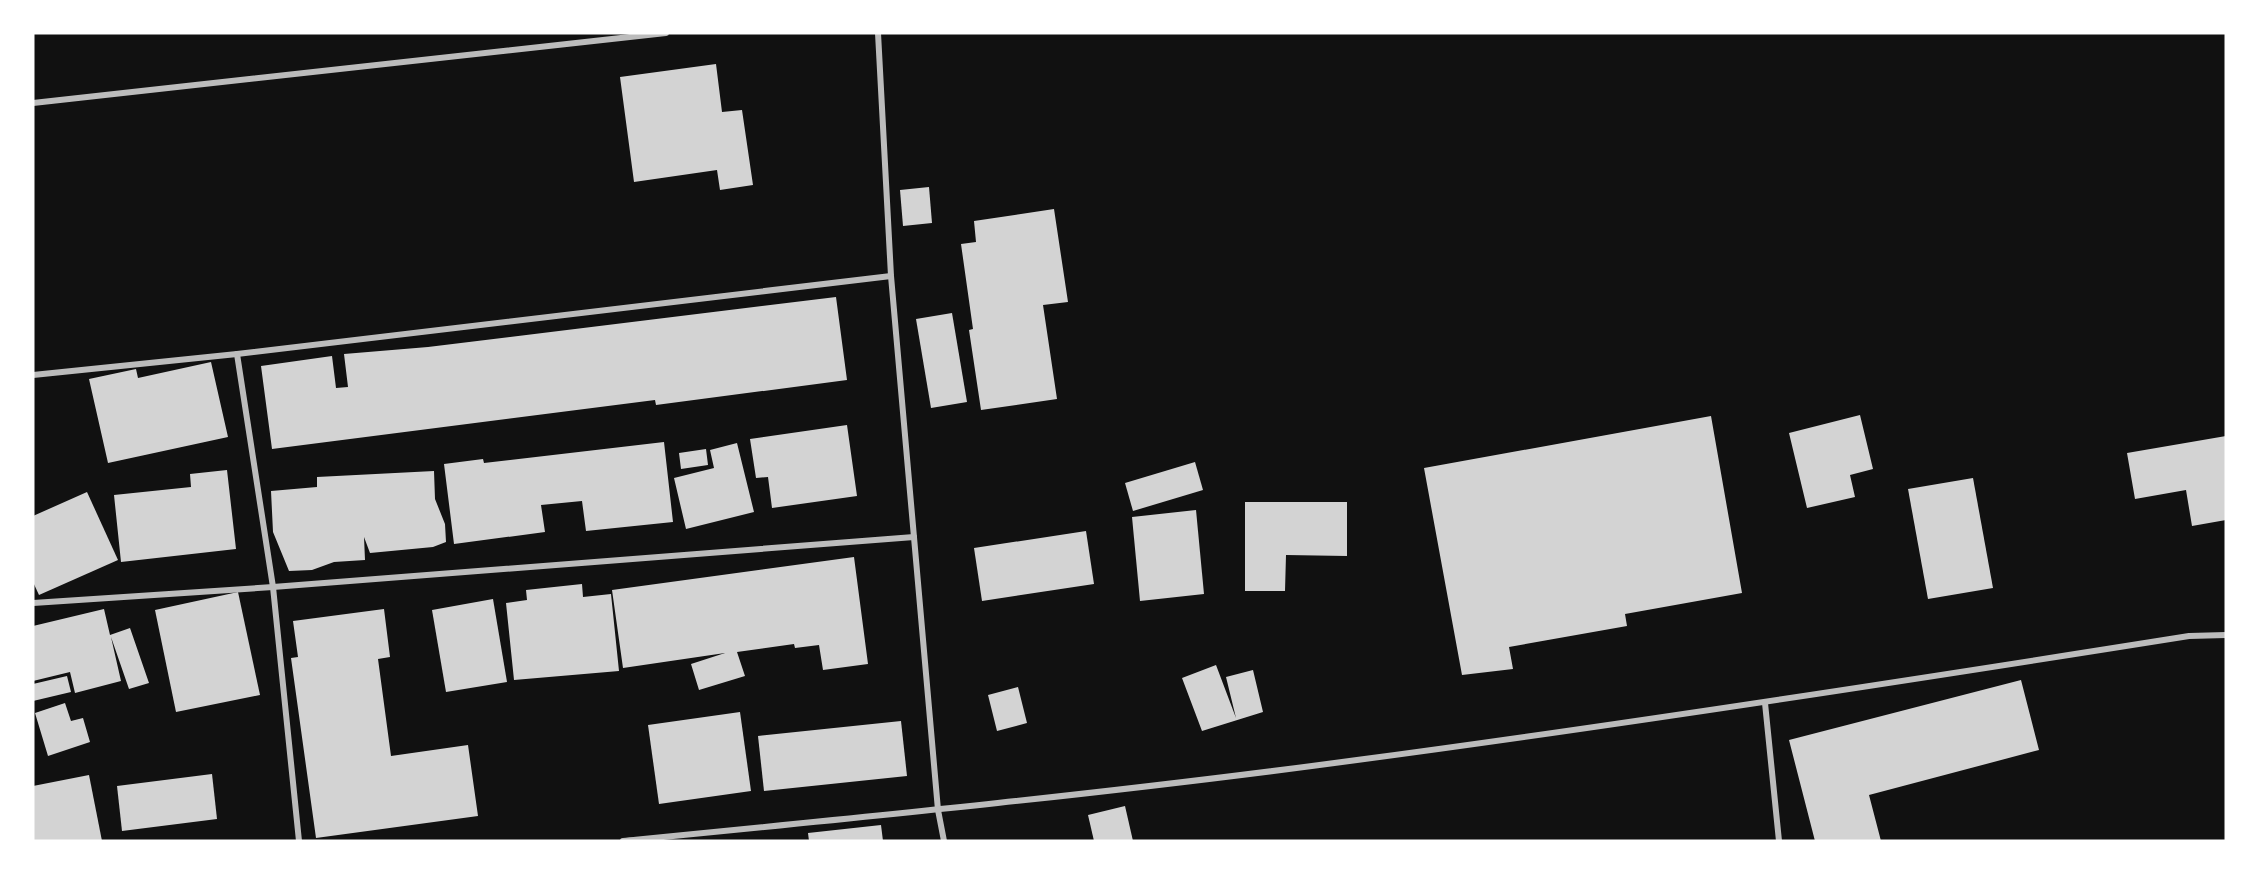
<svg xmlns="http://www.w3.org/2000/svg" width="2259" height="874" font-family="Overpass,sans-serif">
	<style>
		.building { fill: #d3d3d3 }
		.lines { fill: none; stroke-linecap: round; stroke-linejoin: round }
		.minor { stroke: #bcbcbc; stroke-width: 6 }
	</style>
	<rect width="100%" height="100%" fill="#111"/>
	<g class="building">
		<polygon points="716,64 722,112 742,110 753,185 720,190 717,170 634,182 620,77"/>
		<polygon points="929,187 932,223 903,226 900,190"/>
		<polygon points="1054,209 1068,302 1043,305 1057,399 981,410 969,330 973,329 961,244 976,242 974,221"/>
		<polygon points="836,297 847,380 656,405 655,400 272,449 261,366 332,356 336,388 348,387 344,354 428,347"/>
		<polygon points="952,313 967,402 931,408 916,319"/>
		<polygon points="211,362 228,437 108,463 89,379 136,369 138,378"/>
		<polygon points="1860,415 1873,469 1850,475 1855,497 1807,508 1789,433"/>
		<polygon points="1711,416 1742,593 1625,614 1627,626 1509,647 1513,669 1462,675 1424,468"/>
		<polygon points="847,425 857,496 772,508 768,477 756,478 750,439"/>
		<polygon points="2226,436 2226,520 2192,526 2186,490 2135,499 2127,453"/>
		<polygon points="664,442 673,522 586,531 582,501 541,505 545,532 454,544 444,464 483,459 484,463"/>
		<polygon points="737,443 754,512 686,529 674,478 714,468 710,450"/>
		<polygon points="706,449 708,465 681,469 679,453"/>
		<polygon points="1195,462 1203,490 1133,511 1125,483"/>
		<polygon points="227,470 236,549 121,562 114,495 191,487 190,474"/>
		<polygon points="434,471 435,499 445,524 446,542 433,547 370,553 364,537 365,560 334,562 312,570 289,571 273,532 271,491 317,487 317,477"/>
		<polygon points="1973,478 1993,588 1928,599 1908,489"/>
		<polygon points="87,492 118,560 39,595 33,582 33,516"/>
		<polygon points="1245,502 1347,502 1347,556 1286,555 1285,591 1245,591"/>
		<polygon points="1196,510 1204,594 1140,601 1132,517"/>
		<polygon points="1086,531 1094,584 982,601 974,548"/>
		<polygon points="854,557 868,664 823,670 819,645 795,648 794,644 737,652 745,676 699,690 691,664 725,653 623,668 612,590"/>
		<polygon points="582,584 583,597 611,594 619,671 514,680 506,603 527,600 526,590"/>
		<polygon points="238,592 260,695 176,712 155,610"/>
		<polygon points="493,599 507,682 446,692 432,610"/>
		<polygon points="104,609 110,635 130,628 149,683 129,689 111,637 121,681 75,693 70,672 33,681 33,626"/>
		<polygon points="384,609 390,657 378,659 391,756 468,745 478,816 316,838 291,658 298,657 293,621"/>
		<polygon points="1216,665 1236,718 1226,677 1253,670 1263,712 1202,731 1182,678"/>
		<polygon points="67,676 71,692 33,701 33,684"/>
		<polygon points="2021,680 2039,750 1869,795 1881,841 1815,841 1789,740"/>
		<polygon points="1018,687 1027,723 997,731 988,695"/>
		<polygon points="65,703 71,721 83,718 90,742 48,756 35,713"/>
		<polygon points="740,712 751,791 659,804 648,725"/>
		<polygon points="901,721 907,776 764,791 758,736"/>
		<polygon points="212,774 217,819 122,831 117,786"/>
		<polygon points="89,775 102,841 33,841 33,786"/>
		<polygon points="1125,806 1133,841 1094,841 1088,815"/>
		<polygon points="881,825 883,841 809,841 808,833"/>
	</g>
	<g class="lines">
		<g class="minor">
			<polyline points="878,33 891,276 938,810 944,841"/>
			<polyline points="33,103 666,33"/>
			<polyline points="237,354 273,587 299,841"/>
			<polyline points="33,375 237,354 891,276"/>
			<polyline points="33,603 273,587 914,537"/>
			<polyline points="1765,703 1779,841"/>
			<path d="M623,841C867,817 1113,793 1357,760C1635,723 1912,680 2189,636L2226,635"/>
		</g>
	</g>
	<rect width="2259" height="874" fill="none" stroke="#ffffff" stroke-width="69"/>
</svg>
